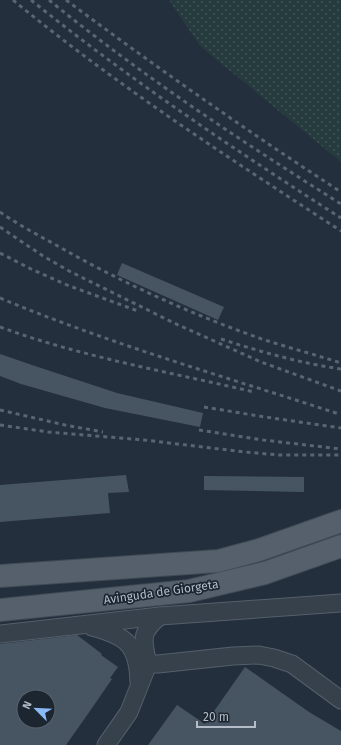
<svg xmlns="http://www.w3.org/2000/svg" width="341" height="745" font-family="'Fira Sans',sans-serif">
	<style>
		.grass { fill: url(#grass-dots) }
		.building { fill: #475562; fill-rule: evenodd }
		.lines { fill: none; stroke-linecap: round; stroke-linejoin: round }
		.minor-casing { stroke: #555f6a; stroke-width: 19 }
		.primary-casing { stroke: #404a55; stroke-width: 24 }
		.minor { stroke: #37414c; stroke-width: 17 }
		.primary { stroke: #55606c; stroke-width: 22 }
		.rail { stroke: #596573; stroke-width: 3; stroke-dasharray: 4 4; stroke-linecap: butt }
		.labels { text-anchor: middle; stroke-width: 3.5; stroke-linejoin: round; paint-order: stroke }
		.street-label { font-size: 12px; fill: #b3bcc7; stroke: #1c2631 }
	</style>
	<defs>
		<pattern id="grass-dots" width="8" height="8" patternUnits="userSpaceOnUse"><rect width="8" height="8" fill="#253b3d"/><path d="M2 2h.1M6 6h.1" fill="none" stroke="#425558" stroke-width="1.8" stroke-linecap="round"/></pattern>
	</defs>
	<rect width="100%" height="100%" fill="#232f3c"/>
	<polygon class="grass" points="169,0 341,0 341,162 200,46"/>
	<g class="building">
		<polygon points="122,263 224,307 218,320 117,275"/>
		<polygon points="0,354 32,365 117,393 203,413 200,427 105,408 21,384 0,376"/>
		<polygon points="126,475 129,492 108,493 110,513 0,522 0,485"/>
		<polygon points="204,476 304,477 304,492 204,490"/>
		<path d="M77,635L102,654L101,655L118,667L110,678L112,679L90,711L66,745H0V644ZM24,697H48V721H24Z"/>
		<polygon points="245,667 309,712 341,731 341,745 148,745 177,705 205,724"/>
	</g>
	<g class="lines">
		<defs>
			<g id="minor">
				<path d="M92,627C127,636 138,645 139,682"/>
				<polyline points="0,634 160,616 341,603"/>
				<path d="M148,664C143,640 139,633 160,616"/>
				<polyline points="106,745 129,712 148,664 158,664 233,656 259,655 274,658 292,664 341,700"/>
			</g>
			<g id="primary">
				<polyline points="0,576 218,561 259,550 341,521"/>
				<polyline points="0,610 189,591 265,573 341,546"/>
			</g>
		</defs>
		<use href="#minor" class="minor-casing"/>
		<use href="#primary" class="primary-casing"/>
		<use href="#minor" class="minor"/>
		<use href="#primary" class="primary"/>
		<g class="rail">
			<path d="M13,0C116,85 229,158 341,231"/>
			<path d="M31,0C129,79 235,150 341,218"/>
			<path d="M49,0C141,75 241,141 341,204"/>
			<path d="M66,0C156,67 247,131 341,192"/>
			<path d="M0,212C20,226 42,237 63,249C127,285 195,316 265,340C290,348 316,355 341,363"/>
			<polyline points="0,227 43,256 69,271 174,323 261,362 341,391"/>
			<polyline points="0,253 31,269 67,285 138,311"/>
			<path d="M0,298C110,344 226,377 339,414"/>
			<path d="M0,327C82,357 169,372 254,392"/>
			<path d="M221,339C261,352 300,363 341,369"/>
			<polyline points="204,407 265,417 341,428"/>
			<polyline points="0,410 65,425 103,432"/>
			<polyline points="0,425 48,432 144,440 245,452 279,455 341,455"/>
			<polyline points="199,430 263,440 341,449"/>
		</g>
	</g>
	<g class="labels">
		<g class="street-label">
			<text transform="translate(161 592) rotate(-8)" y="4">Avinguda de Giorgeta</text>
		</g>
	</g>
	<g transform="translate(36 709) rotate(294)"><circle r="19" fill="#1c2631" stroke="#58626d"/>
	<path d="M0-3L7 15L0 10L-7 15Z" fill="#89baf6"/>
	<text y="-6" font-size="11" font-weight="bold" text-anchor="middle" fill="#b3bcc7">N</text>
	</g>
	<path d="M197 721v6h58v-6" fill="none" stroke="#b3bcc7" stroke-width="2"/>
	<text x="203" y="721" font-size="12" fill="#b3bcc7" stroke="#1c2631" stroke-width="3" paint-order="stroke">20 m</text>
</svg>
